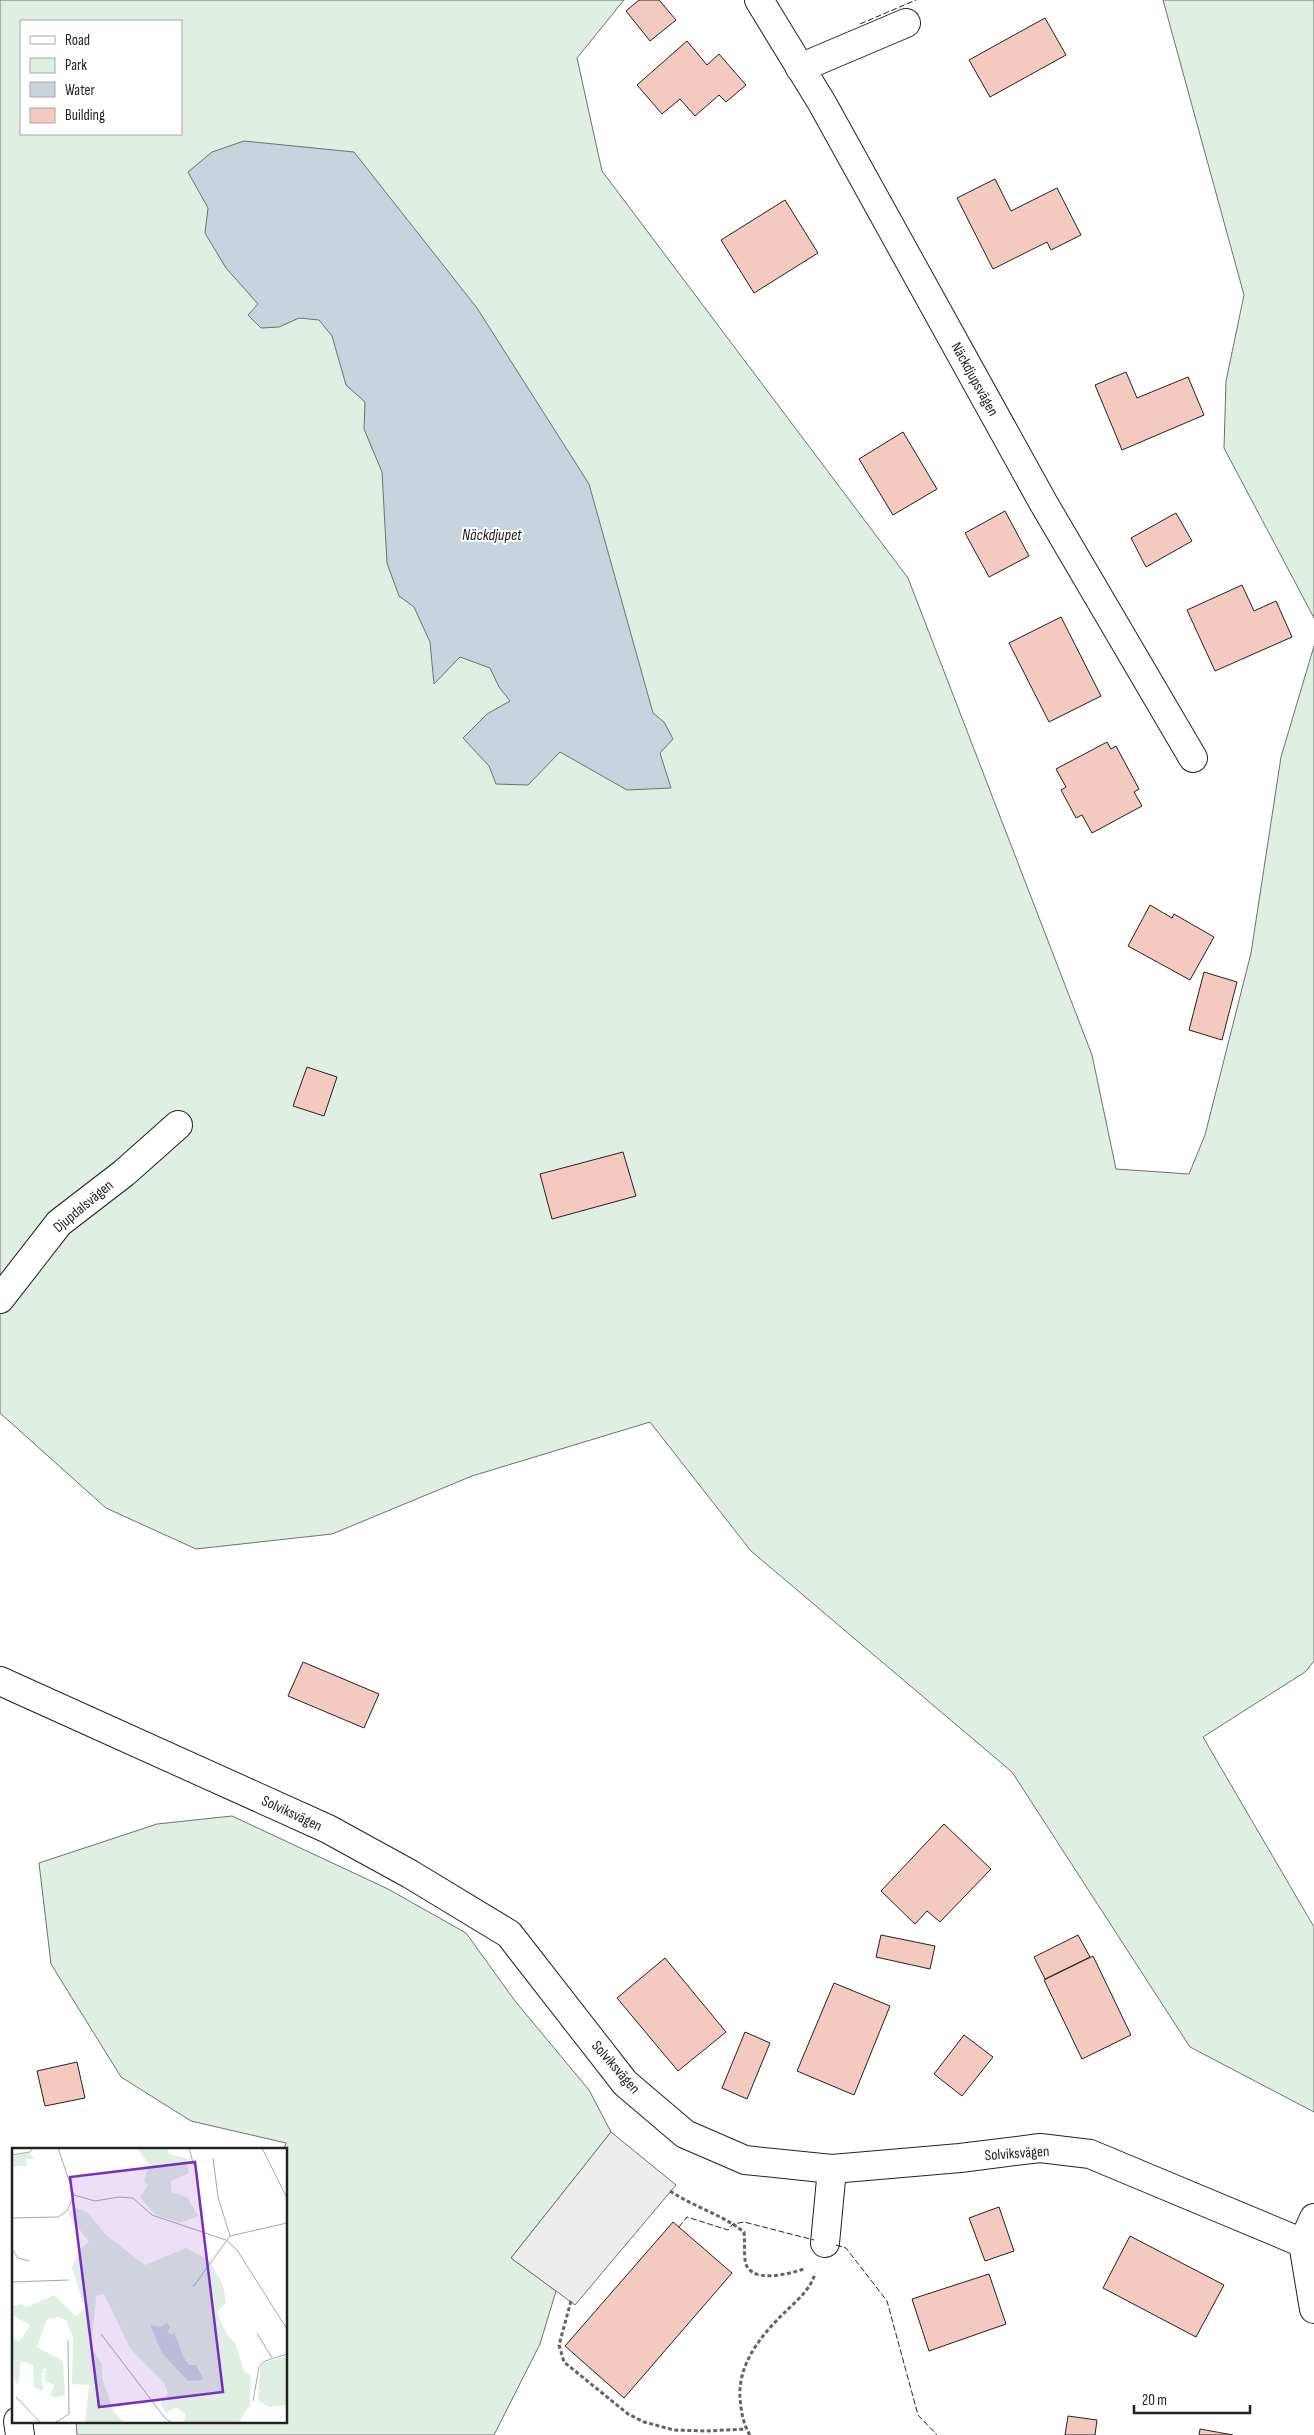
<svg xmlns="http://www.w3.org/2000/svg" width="1314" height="2435" font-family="'Sofia Sans Condensed',sans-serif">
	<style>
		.green { fill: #e0efe3; stroke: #6f6f6f; fill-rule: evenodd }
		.parking { fill: #ededed; stroke: #6f6f6f }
		.water { fill: #c7d3dd; stroke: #6f6f6f }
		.building { fill: #f3c9c0; stroke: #222 }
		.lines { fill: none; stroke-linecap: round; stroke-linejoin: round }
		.minor-casing { stroke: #222; stroke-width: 30 }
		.path { stroke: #646464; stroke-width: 3; stroke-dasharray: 4 2.5; stroke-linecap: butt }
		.minor { stroke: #fff; stroke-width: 28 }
		.fence { stroke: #222; stroke-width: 1; stroke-dasharray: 6 2.5; stroke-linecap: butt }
		.labels { text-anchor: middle; stroke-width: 4; stroke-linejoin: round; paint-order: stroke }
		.street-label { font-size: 15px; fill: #222; stroke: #fff }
		.water-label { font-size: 16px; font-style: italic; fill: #222; stroke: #fff }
		.inset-road { fill: none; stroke: #a7a7a7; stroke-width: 1 }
		.view { fill: #7b2cbf; fill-opacity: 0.15; stroke: #7b2cbf; stroke-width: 2.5 }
		.inset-edge { fill: none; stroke: #222; stroke-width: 2.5 }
	</style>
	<rect width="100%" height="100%" fill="#fff"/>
	<g class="green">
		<path d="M0,0H624L577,58L602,171L908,578L1092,1055L1116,1169L1189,1174L1205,1135L1251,953L1281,757L1314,646V1661L1305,1672L1203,1737L1314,1927V2112L1190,2047L1012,1772L751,1551L650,1422L472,1476L332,1534L196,1549L106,1508L0,1413ZM21,21H181V134H21Z"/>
		<polygon points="1163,0 1314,0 1314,618 1224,448 1226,381 1244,295"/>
		<polygon points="232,1816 388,1889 466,1933 515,2001 589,2090 611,2132 511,2258 556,2291 540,2344 494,2435 77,2435 76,2421 286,2421 286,2149 284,2149 286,2143 191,2121 121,2077 51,1964 39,1863 157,1824"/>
	</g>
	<polygon class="parking" points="611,2132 676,2185 575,2305 511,2258"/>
	<polygon class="water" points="244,141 354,152 477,308 589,484 653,713 664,722 673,739 660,753 671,788 627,790 560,752 528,785 496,784 489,766 463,738 487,714 510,701 499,687 490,668 460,657 434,684 430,642 414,607 399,596 387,563 382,472 364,429 365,402 346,385 332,336 319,320 299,318 279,327 261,328 248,315 258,304 226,268 205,233 208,208 188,172 212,152"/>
	<g class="building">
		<polygon points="639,0 659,0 676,20 650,41 626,11"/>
		<polygon points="1045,18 1066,55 990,97 969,60"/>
		<polygon points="687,41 707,65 719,54 746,85 726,102 719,95 695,116 680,99 662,114 637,85"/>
		<polygon points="995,179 1011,211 1057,188 1081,235 1051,250 1047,242 993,269 957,198"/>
		<polygon points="785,200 818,253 754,293 721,240"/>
		<polygon points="1126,372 1137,398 1188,377 1204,415 1122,450 1095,385"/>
		<polygon points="903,432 937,489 893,515 859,459"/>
		<polygon points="1005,511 1029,556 989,577 965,533"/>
		<polygon points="1176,513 1192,541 1146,567 1131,538"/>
		<polygon points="1242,585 1254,611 1276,601 1292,637 1215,671 1187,610"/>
		<polygon points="1061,617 1101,696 1049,722 1009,643"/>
		<polygon points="1107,742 1111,749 1116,746 1139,789 1134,792 1142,806 1092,833 1082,815 1076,818 1061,790 1066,787 1056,769"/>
		<polygon points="1150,905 1172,918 1174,914 1214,937 1190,980 1128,946"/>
		<polygon points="1204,972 1237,982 1222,1040 1189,1030"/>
		<polygon points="307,1067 337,1077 324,1116 293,1106"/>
		<polygon points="623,1152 636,1196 552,1219 540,1174"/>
		<polygon points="303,1662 379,1694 364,1728 288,1696"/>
		<polygon points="944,1824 991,1869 940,1922 927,1911 915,1924 881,1891"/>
		<polygon points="881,1935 935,1946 930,1969 876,1957"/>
		<polygon points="1078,1935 1090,1957 1045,1979 1034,1957"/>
		<polygon points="1093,1956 1131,2035 1082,2059 1044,1980"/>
		<polygon points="665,1958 726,2032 678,2071 617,1998"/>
		<polygon points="834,1983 890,2006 854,2095 797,2071"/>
		<polygon points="745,2032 770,2043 747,2099 722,2088"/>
		<polygon points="964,2035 993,2057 962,2096 934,2074"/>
		<polygon points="77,2062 85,2098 45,2106 37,2071"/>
		<polygon points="999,2207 1014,2251 985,2261 969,2218"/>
		<polygon points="673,2222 732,2273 624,2398 565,2346"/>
		<polygon points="1130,2236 1224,2285 1196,2337 1103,2288"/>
		<polygon points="989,2274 1006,2324 929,2351 912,2299"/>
		<polygon points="1068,2416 1097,2420 1095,2435 1065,2435"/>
		<polygon points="1200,2429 1233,2435 1199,2435"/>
	</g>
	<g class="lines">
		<defs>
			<g id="minor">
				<polyline points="759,0 822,103 1044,504 1193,758"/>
				<polyline points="800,68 906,23"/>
				<polyline points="0,1299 59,1223 124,1173 178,1125"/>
				<polyline points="0,1681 328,1829 410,1874 509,1934 625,2083 685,2134 745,2160 832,2169 960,2158 1040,2148 1090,2154 1303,2243"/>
				<polyline points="1314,2218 1303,2243 1314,2309"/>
				<polyline points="825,2243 832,2169"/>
				<polyline points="18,2421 20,2435"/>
			</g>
		</defs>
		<use href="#minor" class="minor-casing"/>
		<g class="path">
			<path d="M670,2191C694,2207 721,2214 744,2232C745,2242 744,2251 745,2260C748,2285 789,2274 804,2269"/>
			<polyline points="571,2301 559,2345 564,2362 628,2414 644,2422 674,2430 706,2431 746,2429"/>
			<path d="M750,2435C743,2424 741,2411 740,2398C738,2365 759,2338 782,2315C794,2303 811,2290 815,2273"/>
		</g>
		<use href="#minor" class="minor"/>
		<g class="fence">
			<polyline points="860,24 916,0"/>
			<polyline points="679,2227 687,2217 728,2230 733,2224 744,2222 814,2240"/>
			<polyline points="836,2245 846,2248 887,2301 918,2415 937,2435"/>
		</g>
	</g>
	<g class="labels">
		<g class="street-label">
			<text transform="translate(975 379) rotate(61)" y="5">Näckdjupsvägen</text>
			<text transform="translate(83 1206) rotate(-40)" y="5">Djupdalsvägen</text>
			<text transform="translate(292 1813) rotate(25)" y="5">Solviksvägen</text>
			<text transform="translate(616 2067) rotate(49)" y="5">Solviksvägen</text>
			<text transform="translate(1017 2153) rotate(-4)" y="5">Solviksvägen</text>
		</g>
		<g class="water-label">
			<text x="492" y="540">Näckdjupet</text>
		</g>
	</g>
	<g transform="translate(12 2148)">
		<rect width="275" height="275" fill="#fff"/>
		<path d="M125,0H155L157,6L174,10L177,25L159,33V44L175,49L186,68L168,75L144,67L131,53L128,49L136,37L132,34L137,17ZM17,5L23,11H14L15,18H1L0,8ZM61,59L75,64L95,88L133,117L174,100L197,112L211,137L214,155L205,164L215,187L223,194L232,223L239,228L238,258L226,275H172L173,266L164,259L154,265L148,256L156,245L152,235L118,200L92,146L85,147L84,150L79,200L90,216V230L102,264L113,275H73L77,237L60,236L61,190L54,172L46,169L35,172L25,199L51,213L53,247L44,250L38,247L42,237L33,233L34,221H31L29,235L32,240L30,243L22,239L21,218L16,214H9L6,237L3,234L0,190L8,193L18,177L0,167V158L10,156L15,159L42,147L64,168L73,161L60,120L68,101L77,94L56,66ZM275,208V257L256,259L246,252L248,220L254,214Z" fill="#e0efe3"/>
		<path d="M155,175L158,179L155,184L160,187L162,184L172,210L177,217H184L191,230L189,232L176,233L150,205L138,177L149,179Z" fill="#c7d3dd"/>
		<path class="inset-road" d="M177,0L182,18M250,0L275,50M0,7L18,4L21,0M201,10L206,49L218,88M62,47L83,53L107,49L121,50L140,67L214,92L225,102L275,181M0,70L46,69L55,63L62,47L46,0M0,101L6,110L17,113M0,134L57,132M181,139L218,88L275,75M245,185L260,210M89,186L153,270L160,275M4,249L29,275M241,253L247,219L253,213L275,206M43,275L57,266L56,192"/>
		<path class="view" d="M183,14L211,244L87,259L58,29Z"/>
		<rect width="275" height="275" class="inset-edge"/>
	</g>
	<rect x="20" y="20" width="162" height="115" fill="#ffffff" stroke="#a7a7a7"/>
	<rect x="30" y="36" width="25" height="8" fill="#ffffff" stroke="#a7a7a7"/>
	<text x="65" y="45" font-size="15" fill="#222222">Road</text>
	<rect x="30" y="58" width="25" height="15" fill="#e0efe3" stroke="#a7a7a7"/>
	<text x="65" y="70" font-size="15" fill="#222222">Park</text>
	<rect x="30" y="82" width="25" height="15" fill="#c7d3dd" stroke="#a7a7a7"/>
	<text x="65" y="95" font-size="15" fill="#222222">Water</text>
	<rect x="30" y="108" width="25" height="15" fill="#f3c9c0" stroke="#a7a7a7"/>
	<text x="65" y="120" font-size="15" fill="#222222">Building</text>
	<path d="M1134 2405v8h116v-8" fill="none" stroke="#222222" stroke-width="2.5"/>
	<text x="1142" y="2405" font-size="15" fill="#222222" stroke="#ffffff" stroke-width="4" paint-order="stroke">20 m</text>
</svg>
